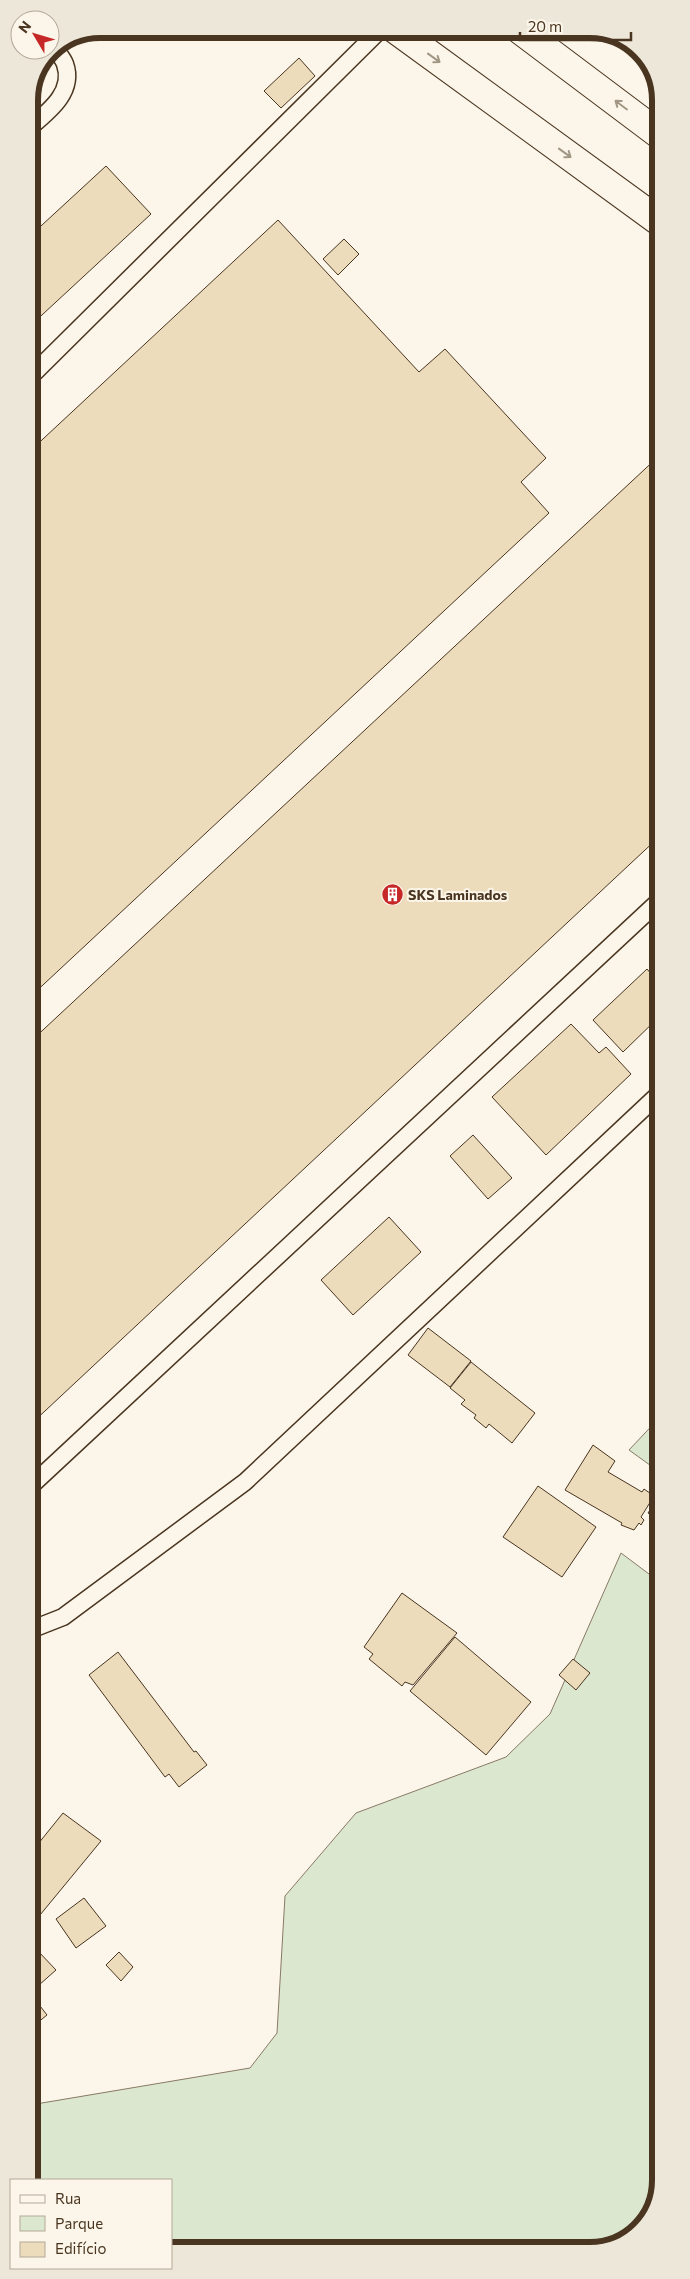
<svg xmlns="http://www.w3.org/2000/svg" width="690" height="2279" font-family="Commissioner,sans-serif">
	<style>
		.green { fill: #dce7d0; stroke: #887966 }
		.building { fill: #ecdcbc; stroke: #4a3520 }
		.lines { fill: none; stroke-linecap: round; stroke-linejoin: round }
		.service-casing { stroke: #4a3520; stroke-width: 19 }
		.secondary-casing { stroke: #4a3520; stroke-width: 30 }
		.service { stroke: #fbf6e9; stroke-width: 16 }
		.secondary { stroke: #fbf6e9; stroke-width: 28 }
		.oneway { stroke: #a29684 }
		.labels { text-anchor: middle; stroke-width: 4; stroke-linejoin: round; paint-order: stroke }
		.poi-label { font-size: 14px; font-weight: bold; fill: #4a3520; stroke: #fbf6e9; text-anchor: start }
		.rim { fill: none; stroke: #4a3520; stroke-width: 6 }
	</style>
	<rect width="100%" height="100%" fill="#fbf6e9"/>
	<g class="green">
		<polygon points="661,1416 661,1473 629,1450"/>
		<polygon points="621,1553 661,1583 661,2180 644,2226 605,2249 171,2250 171,2180 30,2180 30,2105 250,2068 277,2033 285,1896 356,1813 506,1757 550,1714"/>
	</g>
	<g class="building">
		<polygon points="299,58 315,76 281,108 264,91"/>
		<polygon points="106,166 151,214 29,327 29,237"/>
		<polygon points="278,220 419,372 445,349 546,458 521,482 549,513 29,998 29,452"/>
		<polygon points="344,239 359,254 338,275 323,259"/>
		<polygon points="660,455 660,836 30,1425 29,1043"/>
		<polygon points="647,969 660,984 660,1016 623,1052 593,1020"/>
		<polygon points="571,1024 599,1053 606,1047 631,1074 546,1155 492,1097"/>
		<polygon points="473,1135 512,1178 488,1199 450,1156"/>
		<polygon points="389,1217 421,1252 353,1315 321,1280"/>
		<polygon points="428,1328 471,1361 450,1387 408,1355"/>
		<polygon points="471,1362 535,1413 512,1443 489,1424 486,1428 474,1418 476,1415 461,1404 465,1400 450,1388"/>
		<polygon points="593,1445 615,1461 608,1472 642,1492 644,1489 654,1496 641,1517 644,1520 641,1525 639,1523 634,1530 621,1525 622,1523 565,1490"/>
		<polygon points="538,1486 596,1527 562,1577 503,1537"/>
		<polygon points="660,1495 661,1496 661,1522 648,1513"/>
		<polygon points="402,1593 457,1633 413,1685 405,1682 402,1686 369,1659 373,1654 364,1647"/>
		<polygon points="455,1637 531,1702 486,1755 410,1691"/>
		<polygon points="118,1652 194,1752 196,1751 207,1765 179,1787 169,1774 165,1777 89,1675"/>
		<polygon points="573,1659 590,1673 576,1690 559,1675"/>
		<polygon points="63,1813 101,1841 40,1915 30,1906 30,1837 38,1844"/>
		<polygon points="84,1898 106,1926 76,1948 56,1919"/>
		<polygon points="38,1951 56,1970 30,1993 30,1959"/>
		<polygon points="119,1952 133,1967 121,1981 106,1965"/>
		<polygon points="30,1993 47,2015 31,2028 30,2027"/>
	</g>
	<g class="lines">
		<defs>
			<g id="service">
				<path d="M29,128C48,112 75,92 65,64C63,58 57,52 54,47"/>
				<polyline points="29,378 381,29"/>
				<polyline points="34,1483 660,900"/>
				<polyline points="30,1630 63,1617 245,1482 661,1092"/>
			</g>
			<g id="secondary">
				<polyline points="395,29 660,222"/>
				<polyline points="519,29 660,135"/>
			</g>
		</defs>
		<use href="#service" class="service-casing"/>
		<use href="#secondary" class="secondary-casing"/>
		<use href="#service" class="service"/>
		<use href="#secondary" class="secondary"/>
	</g>
	<defs><path id="oneway-shaft" d="M-6 0H5M1.5-3L5.5 0L1.5 3" fill="none" stroke-width="1.6" stroke-linecap="round" stroke-linejoin="round" transform="scale(1.25)"/></defs>
	<g class="oneway">
		<use href="#oneway-shaft" transform="translate(434 58) rotate(36)"/>
		<use href="#oneway-shaft" transform="translate(621 105) rotate(-143)"/>
		<use href="#oneway-shaft" transform="translate(565 153) rotate(36)"/>
	</g>
	<defs>
		<symbol id="building-disc" viewBox="-11 -11 22 22"><circle r="9.5" fill="#c62828" stroke="#fbf6e9"/><path d="M-4-6H4V6H1V3H-1V6H-4ZM-2.5-4.3h1.7v1.8h-1.7ZM.8-4.3h1.7v1.8H.8ZM-2.5-1h1.7V.8h-1.7ZM.8-1h1.7V.8H.8Z" fill="#fff"/></symbol>
	</defs>
	<g fill-rule="evenodd">
		<use href="#building-disc" x="380" y="882" width="25" height="25"/>
	</g>
	<g class="labels">
		<g class="poi-label">
			<text x="408" y="900">SKS Laminados</text>
		</g>
	</g>
	<path d="M0 0H690V2279H0ZM100 38H590A62 62 0 0 1 652 100V2180A62 62 0 0 1 590 2242H100A62 62 0 0 1 38 2180V100A62 62 0 0 1 100 38Z" fill="#ede7d9" fill-rule="evenodd"/>
	<path class="rim" d="M100 38H590A62 62 0 0 1 652 100V2180A62 62 0 0 1 590 2242H100A62 62 0 0 1 38 2180V100A62 62 0 0 1 100 38Z"/>
	<rect x="10" y="2179" width="162" height="90" fill="#fbf6e9" stroke="#b4a999"/>
	<rect x="20" y="2195" width="25" height="8" fill="#fbf6e9" stroke="#b4a999"/>
	<text x="55" y="2204" font-size="15" fill="#4a3520">Rua</text>
	<rect x="20" y="2216" width="25" height="15" fill="#dce7d0" stroke="#b4a999"/>
	<text x="55" y="2229" font-size="15" fill="#4a3520">Parque</text>
	<rect x="20" y="2242" width="25" height="15" fill="#ecdcbc" stroke="#b4a999"/>
	<text x="55" y="2254" font-size="15" fill="#4a3520">Edifício</text>
	<g transform="translate(35 35) rotate(308)"><circle r="24" fill="#fbf6e9" stroke="#b4a999"/>
	<path d="M0-4L9 19L0 12L-9 19Z" fill="#c62828"/>
	<text y="-8" font-size="14" font-weight="bold" text-anchor="middle" fill="#4a3520">N</text>
	</g>
	<path d="M520 32v8h111v-8" fill="none" stroke="#4a3520" stroke-width="2.5"/>
	<text x="528" y="32" font-size="15" fill="#4a3520" stroke="#fbf6e9" stroke-width="4" paint-order="stroke">20 m</text>
</svg>
